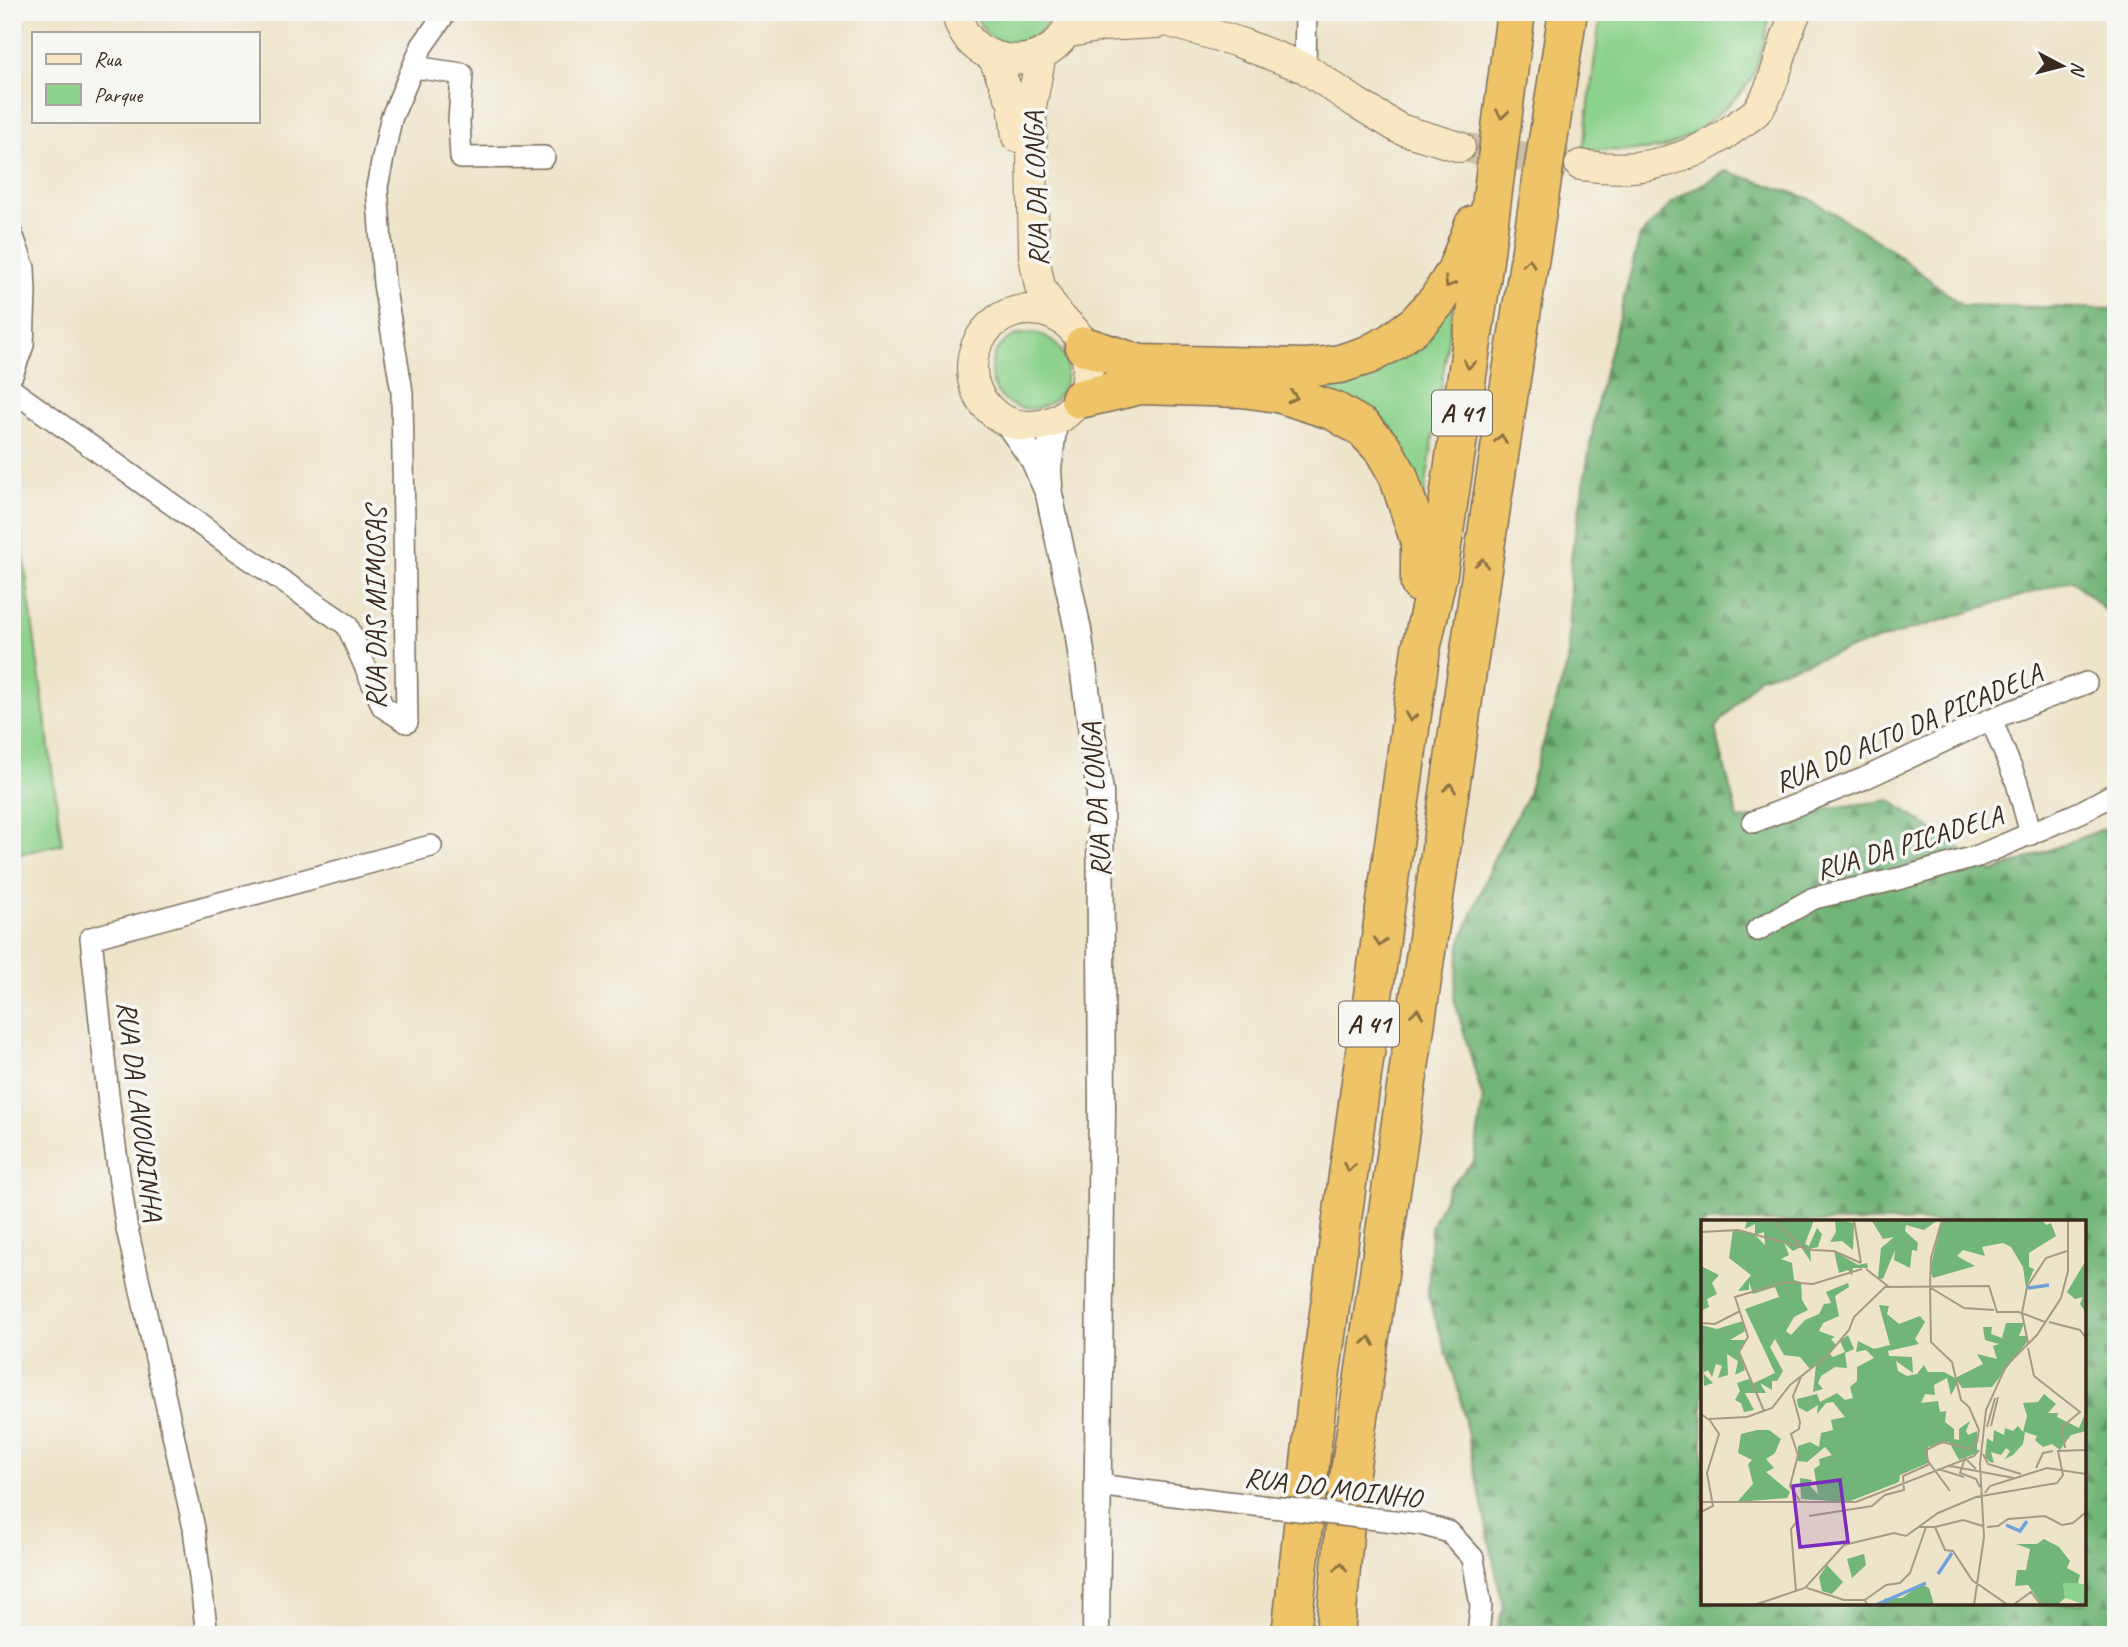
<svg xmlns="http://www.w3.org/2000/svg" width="2128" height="1647" font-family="Caveat,sans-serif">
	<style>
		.green { fill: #8ed38d; stroke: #647e56; stroke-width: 2 }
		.forest { fill: url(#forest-firs); stroke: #56704b; stroke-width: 2; fill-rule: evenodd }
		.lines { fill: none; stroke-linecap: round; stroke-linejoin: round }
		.secondary-tunnel { stroke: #cabfa8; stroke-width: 30; stroke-dasharray: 30 15; stroke-linecap: butt }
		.minor-casing { stroke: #7a6b5a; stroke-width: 24 }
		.tertiary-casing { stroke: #7a6b5a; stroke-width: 29 }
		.secondary-casing { stroke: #7a6b5a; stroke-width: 32 }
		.motorway-casing { stroke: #7a6b5a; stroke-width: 41 }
		.minor { stroke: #fff; stroke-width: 21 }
		.tertiary { stroke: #fff; stroke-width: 26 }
		.secondary { stroke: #f9e7c3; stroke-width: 30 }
		.motorway { stroke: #efc469; stroke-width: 38 }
		.minor-bridge-casing { stroke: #7a6b5a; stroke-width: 24; stroke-linecap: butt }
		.minor-bridge { stroke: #fff; stroke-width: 21 }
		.oneway { stroke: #8c6f40 }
		.labels { text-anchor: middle; stroke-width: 7; stroke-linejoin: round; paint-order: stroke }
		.shield { fill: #f6f6f2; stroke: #73675e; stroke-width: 2 }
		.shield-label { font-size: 26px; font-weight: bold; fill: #3b2a1e }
		.street-label { font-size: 28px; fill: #3b2a1e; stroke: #f6f6f2 }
		.inset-river { fill: none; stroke: #71a1db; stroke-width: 3.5 }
		.inset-road { fill: none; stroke: #a69a85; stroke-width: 2 }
		.view { fill: #7b2cbf; fill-opacity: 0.15; stroke: #7b2cbf; stroke-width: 3.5 }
		.inset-edge { fill: none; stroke: #3b2a1e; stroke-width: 3.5 }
	</style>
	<defs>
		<pattern id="forest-firs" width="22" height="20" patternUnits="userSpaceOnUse" patternTransform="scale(1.75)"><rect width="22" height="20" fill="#72b578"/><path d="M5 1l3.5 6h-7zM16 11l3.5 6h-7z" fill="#5f9362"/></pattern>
	</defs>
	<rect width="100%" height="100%" fill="#f6f6f2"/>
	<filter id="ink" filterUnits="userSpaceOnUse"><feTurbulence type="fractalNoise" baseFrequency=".0143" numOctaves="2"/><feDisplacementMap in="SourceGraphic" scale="14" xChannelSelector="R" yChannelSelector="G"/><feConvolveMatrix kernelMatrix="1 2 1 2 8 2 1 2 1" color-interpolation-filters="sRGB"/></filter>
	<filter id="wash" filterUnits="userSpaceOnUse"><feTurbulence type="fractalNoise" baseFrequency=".00686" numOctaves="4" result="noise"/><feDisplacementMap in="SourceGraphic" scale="28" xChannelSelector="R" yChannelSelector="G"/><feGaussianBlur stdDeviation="1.57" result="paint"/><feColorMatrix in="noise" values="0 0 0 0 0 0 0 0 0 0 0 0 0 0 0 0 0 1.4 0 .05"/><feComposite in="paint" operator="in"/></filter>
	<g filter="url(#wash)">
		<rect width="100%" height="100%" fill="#eee4ca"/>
		<g class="green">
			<path d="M975,12H1050C1040,56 987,55 975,12Z"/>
			<path d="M1601,12H1771C1766,30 1760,65 1751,79C1738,101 1692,137 1668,146C1650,153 1604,150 1583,149Z"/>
			<polygon points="1454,302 1422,511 1302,380"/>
			<circle cx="1029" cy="371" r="38"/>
			<polygon points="12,470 62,844 12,856"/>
		</g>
		<path class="forest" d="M1726,171L1811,199L1886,246L1962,305L2116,309V620L2072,580L1759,677L1715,728L1738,820L1890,800L1993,872L2116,824V1635H1497L1503,1607L1458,1388L1428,1296L1431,1227L1449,1187L1474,1161L1483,1099L1454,998L1460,944L1495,856L1527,796L1568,662L1571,558L1599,394L1640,236L1677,198ZM1703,1222H2084V1603H1703Z"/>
	</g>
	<g filter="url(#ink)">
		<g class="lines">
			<polyline class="secondary-tunnel" points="1460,147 1567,163"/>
			<defs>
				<g id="minor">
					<polyline points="414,67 462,74 459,122 461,158 544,157"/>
					<polyline points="1305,68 1306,12"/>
					<polyline points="12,234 24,268 25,292 23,345 12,375"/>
					<polyline points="12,390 225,542 347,625 383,707 407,722"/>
					<polyline points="1991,719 2017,783 2031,834"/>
					<polyline points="407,722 402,392 384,284 377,187 391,119 422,46 446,12"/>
					<polyline points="1753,822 1863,779 1991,719 2086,683"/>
					<polyline points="1757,930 1814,898 1902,878 1978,856 2081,812 2116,793"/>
					<polyline points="1098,1485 1219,1501"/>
					<polyline points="1420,1524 1449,1532 1473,1558 1481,1606 1478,1635"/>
					<polyline points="207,1635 194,1528 126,1224 109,1104 91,938 431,846"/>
				</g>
				<g id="tertiary">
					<polyline points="1008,423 1034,460 1049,494 1078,630 1100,792 1102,1110 1096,1635"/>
					<polyline points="1049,486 1048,469 1054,422"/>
				</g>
				<g id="secondary">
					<path d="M957,12C966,75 1064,76 1072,12"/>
					<polyline points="1136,12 1238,42 1305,68 1355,102 1400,129 1460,147"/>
					<polyline points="1065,33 1102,26 1158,23"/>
					<polyline points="1041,55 1031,107 1034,256 1040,287 1059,317"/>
					<polyline points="993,57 1013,104 1017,137"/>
					<path d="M1580,165C1638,174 1692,161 1738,125C1744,121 1751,117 1756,112C1776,89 1782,41 1796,12"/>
					<circle cx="1030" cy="368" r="58"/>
				</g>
				<g id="motorway">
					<polyline points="1084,346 1140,364 1306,368 1340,364 1368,355 1392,342 1416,324 1438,300 1456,271 1474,225"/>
					<polyline points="1080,399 1140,385 1242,388 1278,393 1334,411 1363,428 1383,449 1398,475 1420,542 1420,584"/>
					<polyline points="1291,1635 1317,1400 1421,649 1438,573 1484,260 1516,12"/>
					<polyline points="1335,1635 1349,1479 1491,507 1568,12"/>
				</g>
			</defs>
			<use href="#minor" class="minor-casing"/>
			<use href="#tertiary" class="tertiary-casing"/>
			<use href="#secondary" class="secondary-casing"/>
			<use href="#motorway" class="motorway-casing"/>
			<use href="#minor" class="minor"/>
			<use href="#tertiary" class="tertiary"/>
			<use href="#secondary" class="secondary"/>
			<use href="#motorway" class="motorway"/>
			<defs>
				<polyline id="minor-bridge" points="1219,1501 1420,1524"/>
			</defs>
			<use href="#minor-bridge" class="minor-bridge-casing"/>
			<use href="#minor-bridge" class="minor-bridge"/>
		</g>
		<defs><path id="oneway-chevron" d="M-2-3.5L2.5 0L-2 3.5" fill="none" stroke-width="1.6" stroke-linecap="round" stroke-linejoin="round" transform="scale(1.75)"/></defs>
		<g class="oneway">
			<use href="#oneway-chevron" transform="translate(1502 114) rotate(98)"/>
			<use href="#oneway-chevron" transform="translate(1529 263) rotate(-81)"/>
			<use href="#oneway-chevron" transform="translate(1449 283) rotate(122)"/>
			<use href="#oneway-chevron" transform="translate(1469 364) rotate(98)"/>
			<use href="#oneway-chevron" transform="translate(1293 397) rotate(15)"/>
			<use href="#oneway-chevron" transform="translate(1501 439) rotate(-81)"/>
			<use href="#oneway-chevron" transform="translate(1482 563) rotate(-82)"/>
			<use href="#oneway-chevron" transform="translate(1411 717) rotate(98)"/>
			<use href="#oneway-chevron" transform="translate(1450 788) rotate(-82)"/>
			<use href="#oneway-chevron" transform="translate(1380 942) rotate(98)"/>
			<use href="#oneway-chevron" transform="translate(1417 1013) rotate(-82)"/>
			<use href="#oneway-chevron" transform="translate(1349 1167) rotate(98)"/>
			<use href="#oneway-chevron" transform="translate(1369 1341) rotate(-82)"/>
			<use href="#oneway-chevron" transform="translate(1341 1567) rotate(-85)"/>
		</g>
	</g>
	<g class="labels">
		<g class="shield">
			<rect x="1432" y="390.5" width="60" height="45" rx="5"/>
			<rect x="1339" y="1001.5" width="60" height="45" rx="5"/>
		</g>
		<g class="shield-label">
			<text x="1462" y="422">A 41</text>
			<text x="1369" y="1033">A 41</text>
		</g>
		<g class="street-label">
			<text transform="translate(1035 189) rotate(-92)" y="10">RUA DA LONGA</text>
			<text transform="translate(375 608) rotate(-90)" y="10">RUA DAS MIMOSAS</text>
			<text transform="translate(1908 727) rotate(-23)" y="10">RUA DO ALTO DA PICADELA</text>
			<text transform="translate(1095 800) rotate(-94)" y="10">RUA DA LONGA</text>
			<text transform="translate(1909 842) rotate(-17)" y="10">RUA DA PICADELA</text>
			<text transform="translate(141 1111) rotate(83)" y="10">RUA DA LAVOURINHA</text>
			<text transform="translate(1333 1487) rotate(7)" y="10">RUA DO MOINHO</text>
		</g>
	</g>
	<g transform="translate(1701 1220)">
		<rect width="385" height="385" fill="#eee4ca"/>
		<path d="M373,362L385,365V385L364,378L362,363Z" fill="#8ed38d"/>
		<path d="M46,0H113L104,24L108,26L116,8L121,14L117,27L109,29L110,42L100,27L92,31L83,23L88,35L80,39L91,43L93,60L100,62L101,80L107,90L93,97L85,111L90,115L104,100L118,94L123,84L130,83L125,72L147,63L148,67L134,76L138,96L122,103L118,111L134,117L130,119L135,125L128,133L132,137L144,132L139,121L147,115L153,129L144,133L146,148L134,147L120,156L117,163L122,169L112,172L115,145L109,149L99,137L83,135L74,119L69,127L82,151L76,161H71V170L59,163L65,173H44L53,190L43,192L40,183L34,180L39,171L36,163L48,159L51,164L74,153L44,89L78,77L74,67L52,74L48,62V70L37,71L50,55L28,38L32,10L53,14L64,25L63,12L54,15V4L44,9ZM134,0L153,3L152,30L141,21L129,22L135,12ZM237,0L223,10L205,5L204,11L217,23L216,31L211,30L209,48L193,40L194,30L182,59L177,58L180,28L193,17L182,19L171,1ZM241,0H341L345,5L350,3L355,16L328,33V47L333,49L325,68L322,47L310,27L302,23L281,27L284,36L262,30L256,36L274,46L232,58L229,49ZM133,31L157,45L166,43L167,48H152L151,56L147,50L138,53ZM384,42L385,44V93L379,84L382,77L374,79L366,72ZM0,46L18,55L11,63L16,74L6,79L8,87L0,91ZM178,85L188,86L186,94L198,104L219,96L224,102L214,119L218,124L187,131L188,136L211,137L212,153L195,141L197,151L206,156L216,154L223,145L227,152H243L254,158L282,144L276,134L296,139L292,126L298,124L284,120L282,107H291L290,114L301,118L305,103H323L318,116H326V122L291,167L261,168L257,162L250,175L246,158L233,165L234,175L224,174L220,183L237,181L239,192L245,191L244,202L253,209V219L258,220V209L269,201L265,211L267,215L276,211V233L258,240L248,222L227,227V243L199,255L198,262L147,282L100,279L99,258L111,260L109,266L117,274L113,249L119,245L118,239L131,235L124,227L106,242L97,241V226L109,222L118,227L120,213L132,210L130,200L144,197L132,182L125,183L116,194L117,185L106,192L97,187L96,179L116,174L119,182L136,173L144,180L152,178L149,167L156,161V147L173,138L165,130L155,132L157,121L173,129L189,125ZM42,101L44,111L29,120H44L38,132L44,150L34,155L37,141L26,134L27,155L17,158L21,146L15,144L11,157L7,150L2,153L12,163L3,166L0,105L16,109ZM343,174L355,184L347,193H357L356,197L378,208L383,196L385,211L370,215L359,230L351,224L342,227L334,220L336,216L324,212L322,224L312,235L304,239L309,231L305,228L300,235L290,232L293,243L289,242L284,237L286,218L292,222L293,210L303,215L304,208L312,211L317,206L322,212L326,196L322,183L337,182ZM56,210H68L80,219L74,233L65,239L73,248L65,252L89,272L86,278L36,282L52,264L47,244L51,240L37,233L40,214ZM343,319L358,327L369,341L366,348L379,355L377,363H362L364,378L356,385H341L327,365L314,366L316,350H325L329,329L315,324H336ZM163,334L165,345L151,358L146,339ZM126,345L142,362L131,374L121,371L118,357ZM220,364L228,368L233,385H177L185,378H201Z" fill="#72b578"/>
		<path class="inset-river" d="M327,68L348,65M305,305L319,311L326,301M237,354L251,333M175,385L225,363"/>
		<path class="inset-road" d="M72,0L100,26M153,0L160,43M0,12L37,10L111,30L133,31L160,43M165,49L188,67M229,67L230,122L251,142L260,180L268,187L278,210L276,222L269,229L241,222L225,230L227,241L249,271M229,67L230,38L241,0M326,67L345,38L366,31M326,67L321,93L327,123M230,68L263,88L293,90M348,102L379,110L385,118M0,103L14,104L39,91M327,128L333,156M333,156L379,192L361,207L364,228M63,191L38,132L47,117L34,77L85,62L112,64L161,49M0,194L7,199L46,197L71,188L89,165L126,136L148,110L153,97L184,67L288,66L296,92H318L344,102M290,206L297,177M286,207L294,178M282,234L287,244L320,254M249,246L313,258M335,248L342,233L352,231M237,249L263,257M275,249L264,238L259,253L275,259L279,267M284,273L289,266L346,248L385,254M99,281L89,266L97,235L90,214L98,209L99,202L92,176L100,157M0,282H155L273,236L278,230M0,292L12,286L6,253L18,214L8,199M108,296L171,286L184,275L203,270L202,256L229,244M217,307H234L244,330L252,331L271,360L307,385M234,307L262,300L282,306M286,307L297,306L307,299L344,296L361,305L372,303L385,292M106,368L143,380H164L166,385M95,372L90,309L97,300M164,380L185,365L199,363L209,353L225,307M53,385L104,368L143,325L193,313L205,316L237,293L275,277L356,263L362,255L357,231L385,230M273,385L283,317L279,244L285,190L305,146L336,115L360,78L367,51V0M312,385L330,372L340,385"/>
		<path class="view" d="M139,260L147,322L99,327L92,266Z"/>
		<rect width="385" height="385" class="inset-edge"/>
	</g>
	<rect width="2128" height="1647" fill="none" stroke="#f6f6f2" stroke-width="42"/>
	<rect x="32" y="32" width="228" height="91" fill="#f6f6f2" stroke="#aba49d" stroke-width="2"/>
	<rect x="46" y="54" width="35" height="10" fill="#f9e7c3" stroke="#aba49d" stroke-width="2"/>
	<text x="94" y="66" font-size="21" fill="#3b2a1e">Rua</text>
	<rect x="46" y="84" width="35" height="21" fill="#8ed38d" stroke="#aba49d" stroke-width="2"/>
	<text x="94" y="102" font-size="21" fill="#3b2a1e">Parque</text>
	<g transform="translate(2062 66) rotate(97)" stroke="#f6f6f2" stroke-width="5" paint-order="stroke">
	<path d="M0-5L12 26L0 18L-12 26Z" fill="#3b2a1e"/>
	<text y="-10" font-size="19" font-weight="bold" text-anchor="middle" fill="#3b2a1e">N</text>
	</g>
</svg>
